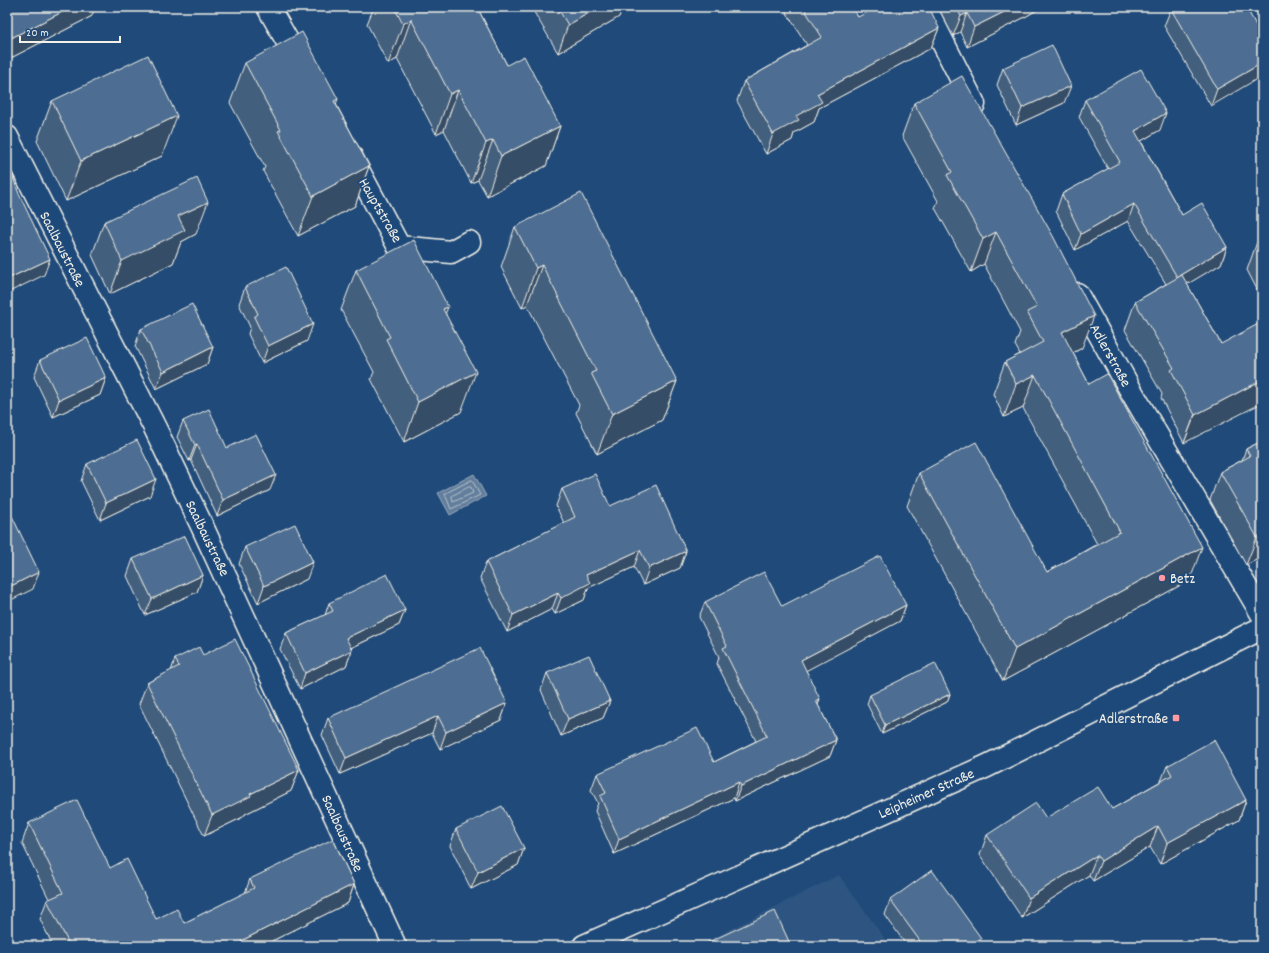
<svg xmlns="http://www.w3.org/2000/svg" width="1269" height="953" font-family="Dekko,sans-serif">
	<style>
		.built { fill: #2d5581 }
		.water { fill: #627e9d; stroke: #9cacbb }
		.lines { fill: none; stroke-linecap: round; stroke-linejoin: round }
		.shore { stroke: #bac3ca; stroke-width: 1 }
		.street-casing { stroke: #f4f1e8; stroke-width: 25 }
		.secondary-casing { stroke: #f4f1e8; stroke-width: 25 }
		.street { stroke: #1f4a7a; stroke-width: 22 }
		.secondary { stroke: #1f4a7a; stroke-width: 22 }
		.wall { fill: #425f7e; stroke: #f4f1e8 }
		.shaded-wall { fill: #364d66; stroke: #f4f1e8 }
		.building { fill: #4d6e92; stroke: #f4f1e8 }
		.poi-dot { fill: #ff9aa2; stroke: #1f4a7a; stroke-width: 1.5 }
		.labels { text-anchor: middle; stroke-width: 4; stroke-linejoin: round; paint-order: stroke }
		.street-label { font-size: 15px; fill: #f4f1e8; stroke: #1f4a7a }
		.poi-label { font-size: 15px; fill: #f4f1e8; stroke: #1f4a7a; text-anchor: start }
	</style>
	<rect width="100%" height="100%" fill="#1f4a7a"/>
	<filter id="ink" filterUnits="userSpaceOnUse"><feTurbulence type="fractalNoise" baseFrequency=".025" numOctaves="2"/><feDisplacementMap in="SourceGraphic" scale="8" xChannelSelector="R" yChannelSelector="G"/><feConvolveMatrix kernelMatrix="1 2 1 2 8 2 1 2 1" color-interpolation-filters="sRGB"/></filter>
	<g filter="url(#ink)">
		<polygon class="built" points="839,875 890,946 697,946"/>
		<polygon class="water" points="474,474 486,496 450,515 438,493"/>
		<g class="lines">
			<g class="shore">
				<polygon points="472,480 480,495 451,509 445,494"/>
				<polygon points="469,487 471,487 473,493 453,502 452,496"/>
			</g>
			<defs>
				<g id="street">
					<polyline points="268,7 302,67"/>
					<polyline points="925,7 974,104"/>
					<polyline points="7,137 155,428 202,526 395,946"/>
					<polyline points="350,155 399,247 451,252 469,242"/>
					<polyline points="1077,294 1130,389 1262,614"/>
				</g>
				<polyline id="secondary" points="584,946 987,766 1262,628"/>
			</defs>
			<use href="#street" class="street-casing"/>
			<use href="#secondary" class="secondary-casing"/>
			<use href="#street" class="street"/>
			<use href="#secondary" class="secondary"/>
		</g>
		<g class="wall">
			<polygon points="7,7 92,16 7,60"/>
			<polygon points="374,7 477,7 507,65 560,126 546,166 487,196 478,180 471,183 444,130 436,134 397,59 388,64 367,24"/>
			<polygon points="531,7 623,7 619,17 558,53"/>
			<polygon points="783,7 852,7 858,17 939,28 931,48 819,108 814,122 794,133 792,140 766,154 737,101 744,81 807,45"/>
			<polygon points="938,7 1042,7 1025,17 967,47 960,32 953,36"/>
			<polygon points="1171,9 1262,36 1211,106 1164,26"/>
			<polygon points="245,63 338,99 336,104 369,166 355,206 298,236 263,171 265,167 230,103"/>
			<polygon points="1003,68 1064,103 1016,125 997,85"/>
			<polygon points="1085,100 1160,130 1141,141 1182,215 1227,247 1221,264 1187,284 1221,344 1184,443 1161,398 1162,394 1125,330 1135,302 1166,284 1128,221 1075,250 1056,211 1062,194 1108,169 1079,117"/>
			<polygon points="52,101 162,156 66,201 37,141"/>
			<polygon points="914,103 1082,348 1073,353 1190,580 1003,681 907,506 919,473 1047,572 1097,544 1023,408 1004,417 993,394 1005,362 1020,354 1015,345 1020,332 984,264 971,272 935,208 938,201 902,136"/>
			<polygon points="104,222 196,234 181,242 173,263 110,294 92,255"/>
			<polygon points="515,227 677,381 662,420 597,454 576,413 579,405 527,305 522,308 501,267"/>
			<polygon points="1262,240 1262,299 1247,270 1257,242"/>
			<polygon points="356,270 446,314 461,412 404,442 371,379 374,372 341,310"/>
			<polygon points="245,287 307,341 262,363 248,334 250,327 239,304"/>
			<polygon points="141,329 213,347 207,364 156,389 135,346"/>
			<polygon points="40,360 106,378 100,395 53,417 34,377"/>
			<polygon points="183,421 270,490 217,516 191,460 189,461 177,437"/>
			<polygon points="1262,441 1262,557 1246,565 1210,500 1220,472 1242,460 1246,449"/>
			<polygon points="87,464 150,496 100,520 81,481"/>
			<polygon points="562,489 610,506 686,551 680,568 643,585 634,567 588,588 584,600 555,614 552,609 507,632 480,578 486,562 564,523 556,506"/>
			<polygon points="245,547 307,579 258,603 239,564"/>
			<polygon points="133,559 203,575 197,592 145,615 127,576"/>
			<polygon points="705,602 782,606 906,605 900,621 806,670 818,705 836,740 830,756 735,801 734,798 614,854 595,811 598,803 591,790 597,774 714,762 756,741 717,664 719,657 699,617"/>
			<polygon points="329,603 405,610 399,625 351,648 352,650 346,666 300,689 280,649 286,633 325,615"/>
			<polygon points="203,655 299,770 291,791 245,814 243,817 204,836 139,704 147,683 171,671 175,659"/>
			<polygon points="547,673 610,701 603,718 561,736 541,690"/>
			<polygon points="950,694 947,702 882,734 867,704 870,695"/>
			<polygon points="507,703 501,720 440,749 432,733 340,774 322,735 328,718"/>
			<polygon points="1167,766 1246,800 1239,820 1160,864 1150,847 1093,881 1089,875 1022,918 980,855 987,835 1046,818 1112,809 1161,781"/>
			<polygon points="29,823 110,868 156,919 184,923 245,893 250,879 354,884 348,903 262,946 53,946 40,919 47,900 49,899 22,843"/>
			<polygon points="456,829 524,848 518,865 471,889 450,846"/>
			<polygon points="890,900 978,946 907,946 885,915"/>
		</g>
		<g class="shaded-wall">
			<polygon points="72,7 95,7 92,16 7,60 7,46 9,39"/>
			<polygon points="599,7 623,7 619,17 558,53 568,25"/>
			<polygon points="1014,7 1042,7 1025,17 967,47 974,27"/>
			<polygon points="967,13 960,32 953,36 961,16"/>
			<polygon points="411,19 397,59 388,64 403,24"/>
			<polygon points="939,28 931,48 819,108 814,122 794,133 792,140 766,154 773,134 796,116 817,94"/>
			<polygon points="1262,63 1262,76 1211,106 1217,89"/>
			<polygon points="1071,86 1064,103 1016,125 1022,108"/>
			<polygon points="458,90 444,130 436,134 450,94"/>
			<polygon points="1166,113 1160,130 1129,148 1135,131"/>
			<polygon points="177,116 162,156 66,201 81,161"/>
			<polygon points="560,126 546,166 487,196 501,156"/>
			<polygon points="493,140 478,180 471,183 486,143"/>
			<polygon points="369,166 355,206 298,236 313,196"/>
			<polygon points="208,202 196,234 181,242 173,263 110,294 122,261 178,216"/>
			<polygon points="1134,204 1128,221 1075,250 1081,234"/>
			<polygon points="996,232 984,264 971,272 983,239"/>
			<polygon points="1227,247 1221,264 1171,294 1177,277"/>
			<polygon points="50,259 44,275 7,293 7,279"/>
			<polygon points="542,265 527,305 522,308 536,268"/>
			<polygon points="448,307 433,347 443,309"/>
			<polygon points="1094,316 1082,348 1050,365 1062,332"/>
			<polygon points="313,324 307,341 262,363 268,346"/>
			<polygon points="213,347 207,364 156,389 163,372"/>
			<polygon points="476,372 461,412 404,442 418,402"/>
			<polygon points="1035,375 1023,408 1004,417 1016,384"/>
			<polygon points="106,378 100,395 53,417 59,400"/>
			<polygon points="1262,380 1262,403 1184,443 1195,415"/>
			<polygon points="677,381 662,420 597,454 612,414"/>
			<polygon points="197,444 191,460 189,461 195,445"/>
			<polygon points="276,475 270,490 217,516 223,500"/>
			<polygon points="156,479 150,496 100,520 106,503"/>
			<polygon points="1262,534 1262,557 1246,565 1257,537"/>
			<polygon points="1202,547 1190,580 1003,681 1015,649"/>
			<polygon points="640,550 634,567 588,588 584,600 555,614 561,598 586,575"/>
			<polygon points="686,551 680,568 643,585 649,568"/>
			<polygon points="313,562 307,579 258,603 264,586"/>
			<polygon points="39,572 33,589 7,602 7,588"/>
			<polygon points="203,575 197,592 145,615 152,599"/>
			<polygon points="558,593 552,609 507,632 513,615"/>
			<polygon points="906,605 900,621 796,676 801,660"/>
			<polygon points="405,610 399,625 340,653 346,638"/>
			<polygon points="352,650 346,666 300,689 305,673"/>
			<polygon points="950,694 947,702 882,734 885,725"/>
			<polygon points="820,699 815,714 816,701"/>
			<polygon points="610,701 603,718 561,736 568,719"/>
			<polygon points="507,703 501,720 440,749 446,732"/>
			<polygon points="438,716 432,733 340,774 346,758"/>
			<polygon points="836,740 830,756 735,801 741,786"/>
			<polygon points="299,770 291,791 245,814 243,817 204,836 212,815 250,794"/>
			<polygon points="739,782 734,798 614,854 619,839"/>
			<polygon points="1246,800 1239,820 1160,864 1167,843"/>
			<polygon points="1158,826 1150,847 1093,881 1101,861"/>
			<polygon points="524,848 518,865 471,889 478,872"/>
			<polygon points="1097,855 1089,875 1022,918 1029,898"/>
			<polygon points="354,884 348,903 262,946 239,946 241,941"/>
			<polygon points="981,938 978,946 970,946"/>
		</g>
		<g class="building">
			<polygon points="7,7 72,7 9,39 7,34"/>
			<polygon points="394,7 477,7 507,65 524,56 560,126 501,156 493,140 486,143 458,90 450,94 411,19 403,24"/>
			<polygon points="557,7 599,7 568,25"/>
			<polygon points="803,7 852,7 858,17 877,7 929,7 939,28 817,94 822,102 796,116 799,120 773,134 744,81 822,37"/>
			<polygon points="956,7 1014,7 974,27 967,13 961,16"/>
			<polygon points="1175,7 1246,7 1262,36 1262,63 1217,89 1171,9"/>
			<polygon points="302,32 338,99 334,101 369,166 313,196 278,131 281,130 245,63"/>
			<polygon points="1052,45 1071,86 1022,108 1003,68"/>
			<polygon points="148,55 177,116 81,161 52,101"/>
			<polygon points="1141,69 1166,113 1135,131 1182,215 1202,203 1227,247 1177,277 1134,204 1081,234 1062,194 1120,162 1085,100"/>
			<polygon points="962,76 1053,236 1094,316 1062,332 1089,384 1107,374 1202,547 1015,649 919,473 976,442 1047,572 1120,532 1035,375 1016,384 1005,362 1043,342 1027,312 1037,307 996,232 983,239 947,175 952,172 914,103"/>
			<polygon points="7,161 19,194 50,259 7,279"/>
			<polygon points="197,178 208,202 178,216 185,230 122,261 104,222"/>
			<polygon points="581,193 677,381 612,414 591,373 596,371 542,265 536,268 515,227"/>
			<polygon points="414,240 448,307 443,309 476,372 418,402 386,339 390,337 356,270"/>
			<polygon points="1262,240 1262,251 1257,242"/>
			<polygon points="286,267 313,324 268,346 254,317 258,314 245,287"/>
			<polygon points="1182,275 1221,344 1262,322 1262,380 1195,415 1171,370 1174,368 1135,302"/>
			<polygon points="192,304 213,347 163,372 141,329"/>
			<polygon points="87,338 106,378 59,400 40,360"/>
			<polygon points="209,409 227,448 256,434 276,475 223,500 197,444 195,445 183,421"/>
			<polygon points="137,440 156,479 106,503 87,464"/>
			<polygon points="1262,441 1262,534 1257,537 1220,472 1250,456 1246,449"/>
			<polygon points="595,474 610,506 656,485 686,551 649,568 640,550 586,575 590,583 561,598 558,593 513,615 486,562 575,517 562,489"/>
			<polygon points="11,514 39,572 7,588 7,516"/>
			<polygon points="295,524 313,562 264,586 245,547"/>
			<polygon points="185,536 203,575 152,599 133,559"/>
			<polygon points="880,556 906,605 801,660 820,699 816,701 836,740 741,786 739,782 619,839 600,796 606,793 597,774 697,728 714,762 767,736 723,648 727,646 705,602 764,572 782,606"/>
			<polygon points="387,574 405,610 346,638 352,650 305,673 286,633 333,611 329,603"/>
			<polygon points="235,639 299,770 250,794 251,796 212,815 147,683 179,666 175,659 199,647 203,655"/>
			<polygon points="480,648 507,703 446,732 438,716 346,758 328,718"/>
			<polygon points="589,655 610,701 568,719 547,673"/>
			<polygon points="935,663 950,694 885,725 870,695"/>
			<polygon points="1214,740 1246,800 1167,843 1158,826 1101,861 1097,855 1029,898 987,835 1036,803 1046,818 1098,787 1112,809 1172,775 1167,766"/>
			<polygon points="77,800 110,868 127,859 156,919 177,909 184,923 254,888 250,879 333,839 354,884 241,941 244,946 70,946 47,900 63,893 29,823"/>
			<polygon points="502,806 524,848 478,872 456,829"/>
			<polygon points="932,870 981,938 970,946 909,946 920,941 890,900"/>
			<polygon points="775,911 791,946 700,946"/>
		</g>
	</g>
	<g class="poi-dot">
		<circle cx="1162" cy="578" r="4"/>
		<rect x="1172" y="714" width="8" height="8" rx="2"/>
	</g>
	<g class="labels">
		<g class="street-label">
			<text transform="translate(381 210) rotate(60)" y="5">Hauptstraße</text>
			<text transform="translate(63 249) rotate(63)" y="5">Saalbaustraße</text>
			<text transform="translate(1111 355) rotate(61)" y="5">Adlerstraße</text>
			<text transform="translate(208 538) rotate(64)" y="5">Saalbaustraße</text>
			<text transform="translate(926 793) rotate(-24)" y="5">Leipheimer Straße</text>
			<text transform="translate(343 833) rotate(66)" y="5">Saalbaustraße</text>
		</g>
		<g class="poi-label">
			<text x="1170" y="583">Betz</text>
			<text x="1168" y="723" text-anchor="end">Adlerstraße</text>
		</g>
	</g>
	<rect width="1269" height="953" fill="none" stroke="#1f4a7a" stroke-width="24"/>
	<rect x="12" y="12" width="1245" height="929" fill="none" stroke="#f4f1e8" stroke-width="1.5" filter="url(#ink)"/>
	<path d="M20 36v6h100v-6" fill="none" stroke="#f4f1e8" stroke-width="2"/>
	<text x="26" y="36" font-size="12" fill="#f4f1e8" stroke="#1f4a7a" stroke-width="3" paint-order="stroke">20 m</text>
</svg>
